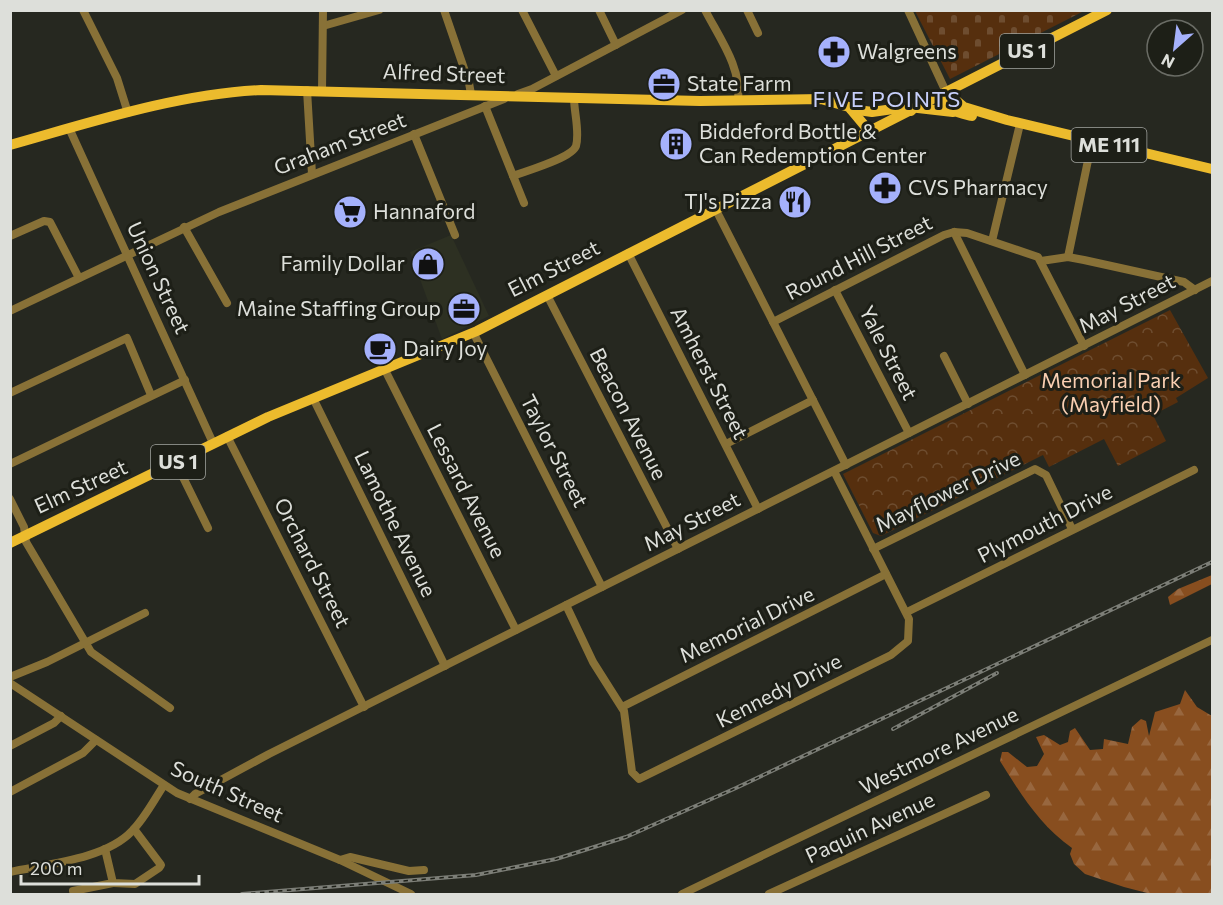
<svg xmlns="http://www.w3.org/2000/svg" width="1223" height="905" font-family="Commissioner,sans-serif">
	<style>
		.built { fill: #2d3022 }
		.forest { fill: url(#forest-firs) }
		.cemetery { fill: url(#cemetery-stones) }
		.park { fill: url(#park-crowns) }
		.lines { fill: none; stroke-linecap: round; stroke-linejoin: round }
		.minor { stroke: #887137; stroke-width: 8 }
		.major { stroke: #ecbb2d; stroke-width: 10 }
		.rail-casing { stroke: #7c7e77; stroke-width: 4 }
		.rail { stroke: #1d1f17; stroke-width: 1.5; stroke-dasharray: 4.5; stroke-linecap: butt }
		.labels { text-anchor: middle; stroke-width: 6; stroke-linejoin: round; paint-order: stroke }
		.shield { fill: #1d1f17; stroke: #a3a5a0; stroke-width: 1.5 }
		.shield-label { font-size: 20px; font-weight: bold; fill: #dddfda }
		.poi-label { font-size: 21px; fill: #dddfda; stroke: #1d1f17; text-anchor: start }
		.street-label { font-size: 21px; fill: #dddfda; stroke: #1d1f17 }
		.park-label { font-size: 21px; fill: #f9cfb2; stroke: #1d1f17 }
		.neighbourhood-label { font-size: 22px; letter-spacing: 1.5px; fill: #c6cef9; stroke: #1d1f17 }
	</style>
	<defs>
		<pattern id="forest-firs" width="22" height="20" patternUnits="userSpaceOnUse" patternTransform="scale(1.5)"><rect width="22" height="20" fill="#884e1f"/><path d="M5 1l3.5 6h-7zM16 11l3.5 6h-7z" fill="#98673f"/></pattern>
		<pattern id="cemetery-stones" width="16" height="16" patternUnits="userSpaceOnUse" patternTransform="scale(1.5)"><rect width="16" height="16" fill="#562f0e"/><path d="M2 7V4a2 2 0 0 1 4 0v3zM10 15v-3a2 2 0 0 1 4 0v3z" fill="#6e4d30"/></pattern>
		<pattern id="park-crowns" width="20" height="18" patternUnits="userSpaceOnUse" patternTransform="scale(1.5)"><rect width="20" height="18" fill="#562f0e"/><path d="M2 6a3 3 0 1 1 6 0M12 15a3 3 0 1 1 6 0" fill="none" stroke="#6e4d30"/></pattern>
	</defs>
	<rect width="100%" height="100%" fill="#262820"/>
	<polygon class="built" points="451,235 489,316 442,339 410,252"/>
	<g class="forest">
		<polygon points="1212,575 1212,584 1170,605 1168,597 1178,589"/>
		<path d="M1185,690L1197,707L1212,716V894H1151L1124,887L1085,874L1074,864L1070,854L1072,848C1039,825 1021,794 1000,761L1002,752H1008L1027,767L1037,766L1044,754L1036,737L1044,735L1060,745L1068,742L1070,731L1075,728L1090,750L1103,749L1104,739L1128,744L1132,727L1141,719L1146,721L1149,736L1155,712L1180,704Z"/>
	</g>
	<polygon class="cemetery" points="915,11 1084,11 950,79"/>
	<polygon class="park" points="1170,310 1208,378 1176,398 1178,402 1153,415 1166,441 1118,466 1104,439 1049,467 1043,455 881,536 873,533 843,474"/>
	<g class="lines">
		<g class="minor">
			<polyline points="83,10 117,78 128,113"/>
			<polyline points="444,10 469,83 471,94"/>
			<polyline points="522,10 556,76"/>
			<polyline points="599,10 616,45"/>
			<path d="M705,10C720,39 742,68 738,101"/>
			<polyline points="747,10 758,33"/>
			<polyline points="908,10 946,92"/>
			<polyline points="323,26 379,10"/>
			<polyline points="307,90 312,174"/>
			<polyline points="322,90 323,10"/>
			<polyline points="518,94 532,89 682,10"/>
			<polyline points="485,106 524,203"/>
			<polyline points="69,128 213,443"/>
			<polyline points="414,134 455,235"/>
			<path d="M513,176C526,171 572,158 576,146C580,132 574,112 574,98"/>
			<polyline points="716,210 846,465"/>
			<polyline points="184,227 227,303"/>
			<polyline points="954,232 1025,375"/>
			<polyline points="10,236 44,221 50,222 79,278"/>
			<polyline points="992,241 1020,124"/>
			<polyline points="628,253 758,509"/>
			<polyline points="1068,257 1092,141"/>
			<polyline points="1041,261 1068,257 1084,260 1184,282 1195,290"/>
			<polyline points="835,290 909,433"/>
			<polyline points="547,295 678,549"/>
			<polyline points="10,311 219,212 504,99"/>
			<polyline points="773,322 944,235 954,232 967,233 1038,257 1084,346"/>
			<polyline points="473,332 602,587"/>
			<polyline points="944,356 968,404"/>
			<polyline points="384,368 516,630"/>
			<polyline points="10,393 127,338 151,395"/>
			<polyline points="313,398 445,666"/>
			<polyline points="227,436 364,707"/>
			<polyline points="726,444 813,400"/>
			<polyline points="176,463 208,528"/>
			<polyline points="10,464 185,380"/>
			<polyline points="10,499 24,527 26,542 91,652 170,708"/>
			<polyline points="873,549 1035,469 1046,475 1072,529"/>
			<polyline points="566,605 593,662 624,711 632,772 639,779 891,655 908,641 909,619 834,471"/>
			<polyline points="907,612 1194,470"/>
			<polyline points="10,677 47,662 145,613"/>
			<polyline points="10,683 177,793 340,860 411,894"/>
			<polyline points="622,707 886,574"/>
			<polyline points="10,746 54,723 61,716"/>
			<polyline points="10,792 83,753 96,740"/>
			<polyline points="190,799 195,794 269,754 1212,281"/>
			<polyline points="105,849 113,883 135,884 159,868 161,865 134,829"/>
			<polyline points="340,860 350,857 409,871 424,870"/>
			<path d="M10,872C47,864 106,859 132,831C145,818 154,800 164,785"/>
			<polyline points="73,891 113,883"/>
			<polyline points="682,894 1212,640"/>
			<polyline points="769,894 986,795"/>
		</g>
		<g class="major">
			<polyline points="946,92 964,107 1007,120 1212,169"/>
			<path d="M946,92C941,110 959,113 972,116"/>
			<polyline points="918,108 953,112"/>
			<polyline points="851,109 872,112 900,108 911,111"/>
			<path d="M10,145C92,122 177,94 261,90L700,101L821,99L849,107L870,132"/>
			<polyline points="10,543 268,417 477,331 1107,10"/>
		</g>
		<defs>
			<g id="rail">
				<polyline points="893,729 997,673"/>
				<polyline points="242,894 476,875 556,859 626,837 736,788 1212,562"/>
			</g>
		</defs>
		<use href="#rail" class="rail-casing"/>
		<use href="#rail" class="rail"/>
	</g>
	<defs>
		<symbol id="pharmacy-disc" viewBox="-11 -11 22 22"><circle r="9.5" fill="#a5b1fc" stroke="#1d1f17"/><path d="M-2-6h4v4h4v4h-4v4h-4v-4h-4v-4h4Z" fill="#111"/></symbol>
		<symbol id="office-disc" viewBox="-11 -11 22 22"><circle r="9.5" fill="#a5b1fc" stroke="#1d1f17"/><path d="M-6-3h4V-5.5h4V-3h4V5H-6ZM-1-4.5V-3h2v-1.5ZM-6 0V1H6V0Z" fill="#111"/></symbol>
		<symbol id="building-disc" viewBox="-11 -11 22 22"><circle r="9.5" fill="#a5b1fc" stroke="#1d1f17"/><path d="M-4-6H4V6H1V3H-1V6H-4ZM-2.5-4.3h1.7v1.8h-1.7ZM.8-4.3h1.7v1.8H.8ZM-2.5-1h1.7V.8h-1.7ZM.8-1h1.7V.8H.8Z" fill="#111"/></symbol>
		<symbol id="restaurant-disc" viewBox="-11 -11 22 22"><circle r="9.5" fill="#a5b1fc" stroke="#1d1f17"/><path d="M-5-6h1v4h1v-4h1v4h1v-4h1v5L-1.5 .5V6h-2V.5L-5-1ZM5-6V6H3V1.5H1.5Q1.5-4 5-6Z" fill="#111"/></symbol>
		<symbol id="supermarket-disc" viewBox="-11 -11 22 22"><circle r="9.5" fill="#a5b1fc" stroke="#1d1f17"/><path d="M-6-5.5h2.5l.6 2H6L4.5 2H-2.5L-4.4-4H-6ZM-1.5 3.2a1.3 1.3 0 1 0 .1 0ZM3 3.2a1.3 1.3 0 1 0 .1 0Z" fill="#111"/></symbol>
		<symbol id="shop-disc" viewBox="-11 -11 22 22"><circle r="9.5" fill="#a5b1fc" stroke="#1d1f17"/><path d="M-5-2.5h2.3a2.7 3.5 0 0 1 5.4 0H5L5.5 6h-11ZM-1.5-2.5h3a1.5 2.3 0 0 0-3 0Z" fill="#111"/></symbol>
		<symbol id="cafe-disc" viewBox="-11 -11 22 22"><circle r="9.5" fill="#a5b1fc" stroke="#1d1f17"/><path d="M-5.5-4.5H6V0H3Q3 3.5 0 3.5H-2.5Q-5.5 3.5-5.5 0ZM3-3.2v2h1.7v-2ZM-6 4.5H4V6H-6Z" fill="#111"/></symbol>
	</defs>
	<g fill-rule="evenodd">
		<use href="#pharmacy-disc" x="815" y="33" width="38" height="38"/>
		<use href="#office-disc" x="645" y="65" width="38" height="38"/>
		<use href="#building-disc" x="657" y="125" width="38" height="38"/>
		<use href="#pharmacy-disc" x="866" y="169" width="38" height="38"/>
		<use href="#restaurant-disc" x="776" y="183" width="38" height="38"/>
		<use href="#supermarket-disc" x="331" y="193" width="38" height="38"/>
		<use href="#shop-disc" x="409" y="245" width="38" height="38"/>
		<use href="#office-disc" x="445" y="290" width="38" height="38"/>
		<use href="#cafe-disc" x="361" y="330" width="38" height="38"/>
	</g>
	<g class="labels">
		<g class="shield">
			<rect x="1000" y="34" width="54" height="34" rx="4.5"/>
			<rect x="1071.5" y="128" width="75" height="34" rx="4.5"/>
			<rect x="151" y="445" width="54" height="34" rx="4.5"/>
		</g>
		<g class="shield-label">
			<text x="1027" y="58">US 1</text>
			<text x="1109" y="152">ME 111</text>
			<text x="178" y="469">US 1</text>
		</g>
		<g class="poi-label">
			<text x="857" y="59">Walgreens</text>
			<text x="687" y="91">State Farm</text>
			<text x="699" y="139">Biddeford Bottle &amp;<tspan x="699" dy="24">Can Redemption Center</tspan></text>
			<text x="908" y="195">CVS Pharmacy</text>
			<text x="772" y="209" text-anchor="end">TJ's Pizza</text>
			<text x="373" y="219">Hannaford</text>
			<text x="405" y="271" text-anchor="end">Family Dollar</text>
			<text x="441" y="316" text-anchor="end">Maine Staffing Group</text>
			<text x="403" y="356">Dairy Joy</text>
		</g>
		<g class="street-label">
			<text transform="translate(444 74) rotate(2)" y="7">Alfred Street</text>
			<text transform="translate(340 144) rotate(-21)" y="7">Graham Street</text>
			<text transform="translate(859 258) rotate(-27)" y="7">Round Hill Street</text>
			<text transform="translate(554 269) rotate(-27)" y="7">Elm Street</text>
			<text transform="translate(158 278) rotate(65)" y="7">Union Street</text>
			<text transform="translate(1127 304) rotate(-27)" y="7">May Street</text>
			<text transform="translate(888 353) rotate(63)" y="7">Yale Street</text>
			<text transform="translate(709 373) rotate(63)" y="7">Amherst Street</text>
			<text transform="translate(628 414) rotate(63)" y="7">Beacon Avenue</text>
			<text transform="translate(554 451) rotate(63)" y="7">Taylor Street</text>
			<text transform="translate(81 487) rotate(-25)" y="7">Elm Street</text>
			<text transform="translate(466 491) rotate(63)" y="7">Lessard Avenue</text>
			<text transform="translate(948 492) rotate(-26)" y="7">Mayflower Drive</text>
			<text transform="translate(692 522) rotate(-27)" y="7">May Street</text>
			<text transform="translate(395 524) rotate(64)" y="7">Lamothe Avenue</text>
			<text transform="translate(1045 524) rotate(-27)" y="7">Plymouth Drive</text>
			<text transform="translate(312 563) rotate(63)" y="7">Orchard Street</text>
			<text transform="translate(747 625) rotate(-26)" y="7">Memorial Drive</text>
			<text transform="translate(779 691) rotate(-27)" y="7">Kennedy Drive</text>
			<text transform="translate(939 751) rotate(-26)" y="7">Westmore Avenue</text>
			<text transform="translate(227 792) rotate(24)" y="7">South Street</text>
			<text transform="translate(870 828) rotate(-25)" y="7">Paquin Avenue</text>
		</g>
		<g class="park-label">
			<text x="1111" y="388">Memorial Park<tspan x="1111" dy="24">(Mayfield)</tspan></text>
		</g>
		<g class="neighbourhood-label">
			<text x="887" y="107">FIVE POINTS</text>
		</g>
	</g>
	<rect width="1223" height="905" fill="none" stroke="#dddfda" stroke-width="24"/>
	<g transform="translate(1175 48) rotate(208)"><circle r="28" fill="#1d1f17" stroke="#6a6c65" stroke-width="1.5"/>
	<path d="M0-4.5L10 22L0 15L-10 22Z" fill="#a5b1fc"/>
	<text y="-9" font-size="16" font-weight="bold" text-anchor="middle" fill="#dddfda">N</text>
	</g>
	<path d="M21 875v9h178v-9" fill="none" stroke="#dddfda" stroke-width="3"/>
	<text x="30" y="875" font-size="18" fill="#dddfda" stroke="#1d1f17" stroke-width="4.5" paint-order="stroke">200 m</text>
</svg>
